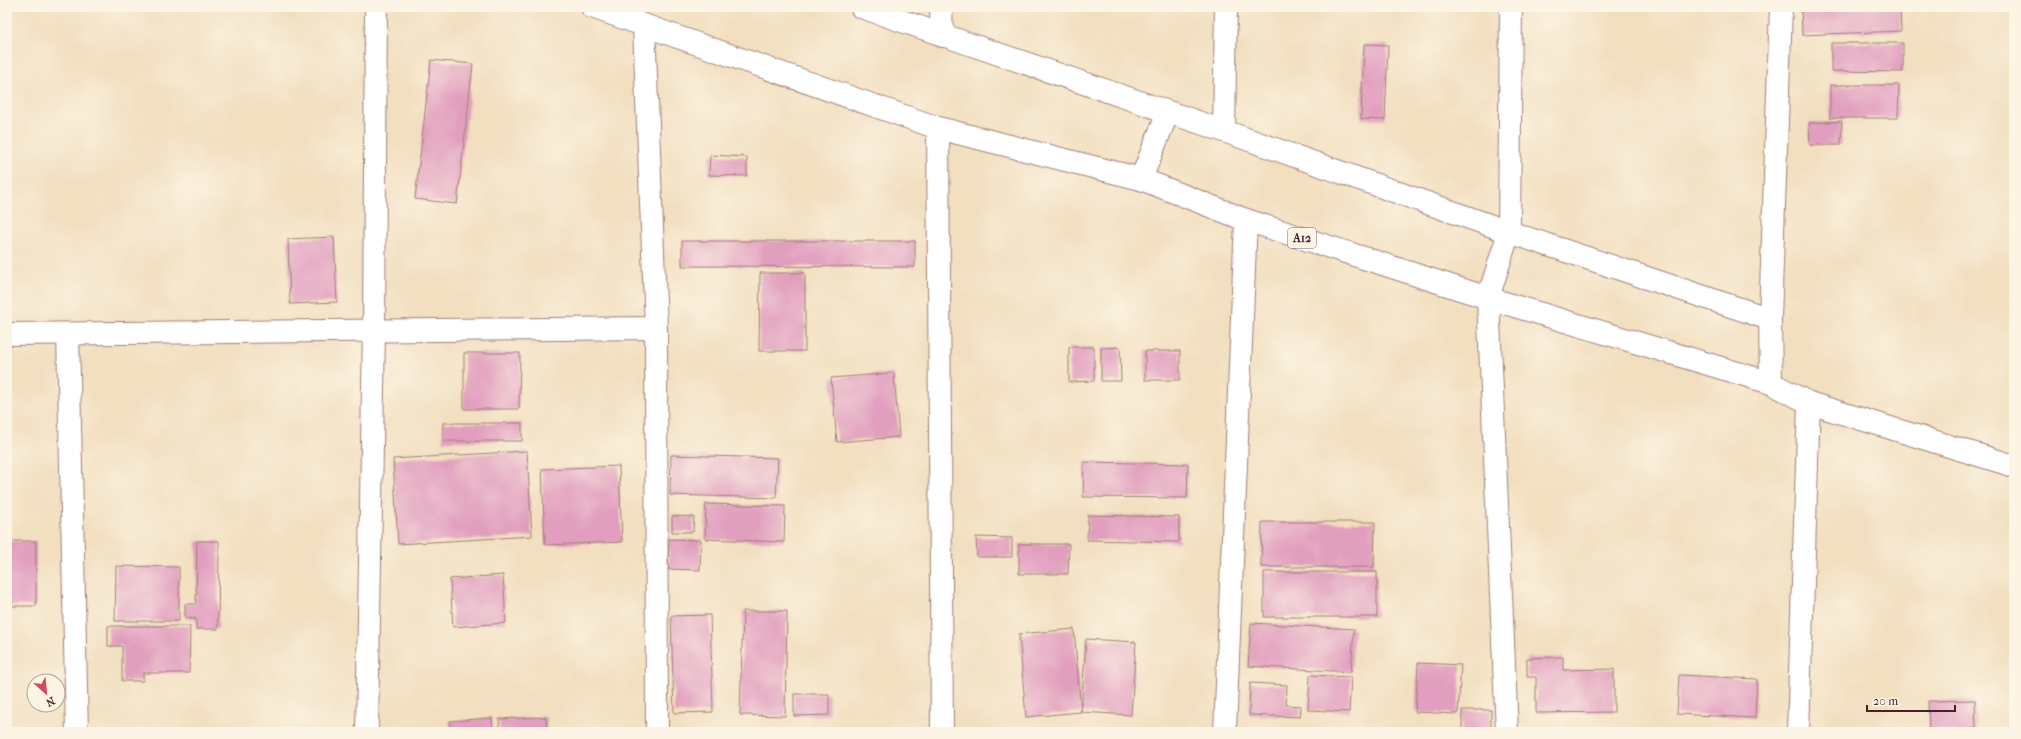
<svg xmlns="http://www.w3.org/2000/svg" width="2021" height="739" font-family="'IM FELL French Canon',serif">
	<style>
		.building { fill: #e19ebe }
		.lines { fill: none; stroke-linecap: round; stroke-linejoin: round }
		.street-casing { stroke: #9e7f76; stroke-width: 24 }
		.primary-casing { stroke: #9e7f76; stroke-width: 24 }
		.street { stroke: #fff; stroke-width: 22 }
		.primary { stroke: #fff; stroke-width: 22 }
		.labels { text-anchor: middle; stroke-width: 3; stroke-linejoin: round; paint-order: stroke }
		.shield { fill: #fcf5e5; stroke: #7f5f63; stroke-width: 1 }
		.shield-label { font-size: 12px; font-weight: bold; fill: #4a1f2b }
	</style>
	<rect width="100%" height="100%" fill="#fcf5e5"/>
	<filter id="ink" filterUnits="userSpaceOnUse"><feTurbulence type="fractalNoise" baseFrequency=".025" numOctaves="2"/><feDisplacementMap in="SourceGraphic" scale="8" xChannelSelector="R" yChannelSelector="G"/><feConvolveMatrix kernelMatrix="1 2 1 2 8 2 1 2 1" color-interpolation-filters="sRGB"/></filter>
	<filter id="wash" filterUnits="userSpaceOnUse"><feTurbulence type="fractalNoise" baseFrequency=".012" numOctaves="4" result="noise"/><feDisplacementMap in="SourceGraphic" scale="16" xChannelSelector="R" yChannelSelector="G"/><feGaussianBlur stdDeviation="0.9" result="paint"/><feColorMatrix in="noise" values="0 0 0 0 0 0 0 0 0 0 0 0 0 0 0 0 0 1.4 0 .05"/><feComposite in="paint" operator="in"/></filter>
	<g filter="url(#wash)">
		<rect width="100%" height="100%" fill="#f2dfc0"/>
		<g id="blocks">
			<g class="building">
				<polygon points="1801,7 1900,7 1901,31 1802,35"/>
				<polygon points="1831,43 1903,43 1903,72 1831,71"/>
				<polygon points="1364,44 1388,45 1385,120 1361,119"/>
				<polygon points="431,60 473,64 457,204 415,199"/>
				<polygon points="1830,85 1899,85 1898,118 1830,118"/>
				<polygon points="1842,121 1841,145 1810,145 1809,123"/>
				<polygon points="710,155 747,157 747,176 709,175"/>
				<polygon points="334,237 337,302 290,304 288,239"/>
				<polygon points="682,241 915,241 915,267 682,266"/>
				<polygon points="760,273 805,273 805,351 759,351"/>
				<polygon points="1069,347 1094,347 1094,381 1069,382"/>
				<polygon points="1120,347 1121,381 1101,381 1101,348"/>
				<rect x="1145" y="351" width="35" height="29"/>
				<polygon points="464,353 520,353 519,409 464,409"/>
				<polygon points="894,373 899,437 837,442 831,378"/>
				<rect x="443" y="423" width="79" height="18"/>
				<polygon points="527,451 532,536 398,544 393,459"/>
				<polygon points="671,455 778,458 776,498 670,495"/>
				<polygon points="1084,462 1188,464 1187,498 1083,497"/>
				<polygon points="619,466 622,542 545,545 542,469"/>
				<polygon points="706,504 785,506 784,542 705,539"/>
				<polygon points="1088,515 1179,517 1179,542 1087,540"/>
				<polygon points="672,516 694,517 693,532 672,532"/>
				<polygon points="1262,522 1375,522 1374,567 1261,567"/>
				<polygon points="976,537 1012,538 1012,557 977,557"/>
				<polygon points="669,539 701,540 700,570 668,569"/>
				<rect x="7" y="541" width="29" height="65"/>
				<polygon points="197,541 219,541 218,629 196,629 196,619 185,618 185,604 196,604"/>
				<polygon points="1019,544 1069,544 1068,574 1019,574"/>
				<polygon points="116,566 179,567 179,621 115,621"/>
				<rect x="1264" y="572" width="113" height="45"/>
				<polygon points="503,575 506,623 453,627 450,579"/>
				<polygon points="743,611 787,611 785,716 740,715"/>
				<polygon points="710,615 713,712 674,713 671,616"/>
				<polygon points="1251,623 1354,629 1351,672 1248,666"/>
				<polygon points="108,626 190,626 189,673 143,673 143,681 122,681 122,646 108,646"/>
				<polygon points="1074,629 1081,712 1026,717 1019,634"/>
				<polygon points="1086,639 1136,642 1131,715 1081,712"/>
				<polygon points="1563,657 1563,670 1614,669 1614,712 1536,713 1536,677 1527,677 1527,658"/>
				<polygon points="1418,663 1461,665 1458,714 1415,712"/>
				<polygon points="1310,675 1351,677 1349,712 1308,710"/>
				<polygon points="1679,675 1757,679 1755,718 1677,714"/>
				<polygon points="1250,683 1287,685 1286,705 1301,706 1300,717 1249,715"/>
				<polygon points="794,694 829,694 829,715 794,716"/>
				<polygon points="1975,700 1976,732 1929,732 1928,701"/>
				<rect x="1462" y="710" width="29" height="22"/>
				<polygon points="546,717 547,732 500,732 499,719"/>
				<polygon points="492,718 493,732 450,732 450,721"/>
			</g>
		</g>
	</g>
	<g filter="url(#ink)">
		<use href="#blocks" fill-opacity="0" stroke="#9e7f76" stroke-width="1"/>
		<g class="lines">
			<defs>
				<g id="street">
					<polyline points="861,7 1224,131 1509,232 1770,319"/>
					<polyline points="941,7 942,36"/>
					<polyline points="644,25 656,328 657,732"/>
					<polyline points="938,128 942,732"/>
					<polyline points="1224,131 1226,7"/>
					<polyline points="1141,179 1168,112"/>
					<polyline points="7,334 656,328"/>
					<polyline points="68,334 77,732"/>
					<polyline points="1771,383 1770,319 1781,7"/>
					<polyline points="367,732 374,330 376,7"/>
					<polyline points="1225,732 1246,220"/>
					<polyline points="1507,732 1488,298 1509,232 1511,7"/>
					<polyline points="1798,732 1809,403"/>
				</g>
				<polyline id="primary" points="592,7 938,128 1141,179 1246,220 1488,298 1771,383 1809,403 2014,466"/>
			</defs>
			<use href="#street" class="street-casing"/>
			<use href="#primary" class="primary-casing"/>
			<use href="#street" class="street"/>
			<use href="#primary" class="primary"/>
		</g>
	</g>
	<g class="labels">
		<rect class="shield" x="1288" y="228" width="28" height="20" rx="3"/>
		<g class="shield-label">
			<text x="1302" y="242">A12</text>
		</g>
	</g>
	<rect width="2021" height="739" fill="none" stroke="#fcf5e5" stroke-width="24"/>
	<g transform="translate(46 693) rotate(153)"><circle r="19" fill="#fcf5e5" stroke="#b59f9b"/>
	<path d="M0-3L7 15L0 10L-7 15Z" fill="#d1495b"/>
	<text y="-6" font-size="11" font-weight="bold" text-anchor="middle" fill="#4a1f2b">N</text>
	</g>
	<path d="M1867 705v6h88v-6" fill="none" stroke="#4a1f2b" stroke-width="2"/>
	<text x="1873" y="705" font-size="12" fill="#4a1f2b" stroke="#fcf5e5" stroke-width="3" paint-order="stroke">20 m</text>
</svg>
